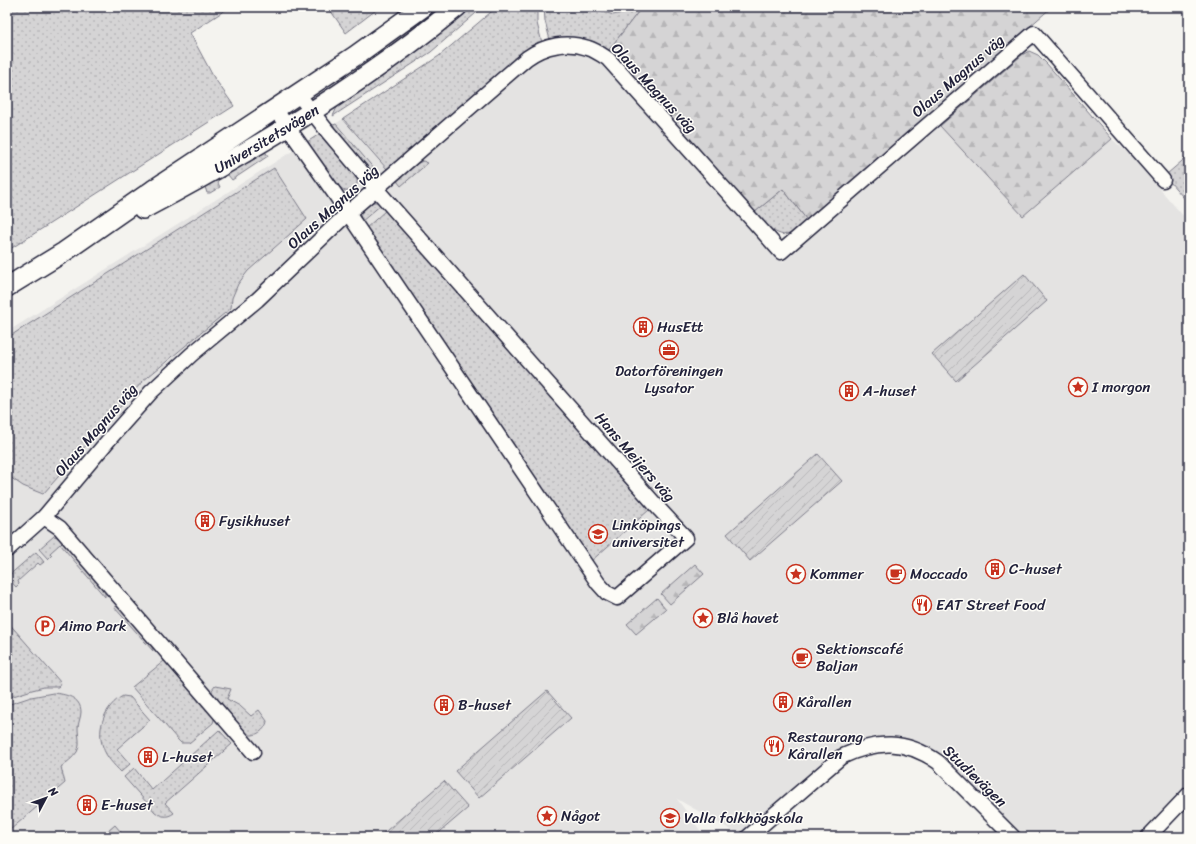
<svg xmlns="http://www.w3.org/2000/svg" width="1196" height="844" font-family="Sriracha,sans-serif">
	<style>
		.built { fill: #e4e3e2 }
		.grass { fill: url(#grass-dots); stroke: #7c7b88 }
		.forest { fill: url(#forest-firs); stroke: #7c7b88 }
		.garden { fill: url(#garden-furrows); stroke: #7c7b88 }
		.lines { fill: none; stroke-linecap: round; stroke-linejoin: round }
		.street-casing { stroke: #22223b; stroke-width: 17 }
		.secondary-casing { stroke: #22223b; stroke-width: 22 }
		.street { stroke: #fdfcf7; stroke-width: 14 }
		.secondary { stroke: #fdfcf7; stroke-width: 19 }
		.labels { text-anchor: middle; stroke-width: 3; stroke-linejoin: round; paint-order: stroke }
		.street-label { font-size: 15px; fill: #22223b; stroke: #fdfcf7 }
		.poi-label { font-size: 15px; fill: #22223b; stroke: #fdfcf7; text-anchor: start }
	</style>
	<defs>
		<pattern id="grass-dots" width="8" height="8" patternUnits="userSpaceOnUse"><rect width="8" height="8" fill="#d5d4d5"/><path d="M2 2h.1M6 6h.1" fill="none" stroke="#b7b6b8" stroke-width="1.8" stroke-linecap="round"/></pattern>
		<pattern id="forest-firs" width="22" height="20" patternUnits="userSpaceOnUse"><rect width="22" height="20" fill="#d5d4d5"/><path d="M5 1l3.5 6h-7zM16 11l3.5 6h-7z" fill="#b7b6b8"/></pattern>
		<pattern id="garden-furrows" width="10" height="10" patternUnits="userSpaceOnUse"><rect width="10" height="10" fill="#d5d4d5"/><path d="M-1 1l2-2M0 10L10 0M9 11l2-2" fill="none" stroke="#b7b6b8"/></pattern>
	</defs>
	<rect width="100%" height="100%" fill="#f4f3ef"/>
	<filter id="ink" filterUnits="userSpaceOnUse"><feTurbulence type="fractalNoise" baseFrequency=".025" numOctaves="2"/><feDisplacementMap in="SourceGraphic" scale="8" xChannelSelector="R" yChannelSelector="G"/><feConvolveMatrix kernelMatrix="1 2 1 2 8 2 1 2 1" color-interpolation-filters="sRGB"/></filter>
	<g filter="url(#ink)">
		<polygon class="built" points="568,51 587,54 606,65 783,262 940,126 1023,215 1112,139 1130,155 1186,219 1189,225 1189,781 1137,837 1024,837 943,755 912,739 894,736 875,736 859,740 839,748 740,835 677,799 705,837 7,837 7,332 343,119 397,181 536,58 552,53"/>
		<g class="grass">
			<polygon points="7,7 230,7 190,33 213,76 234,106 7,251"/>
			<polygon points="328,7 380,7 346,33"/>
			<polygon points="468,7 483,7 431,52 333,116 338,105 439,31"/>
			<polygon points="497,7 537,7 537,23 542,43 530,47 519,55 395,164 387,169 343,119 439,56"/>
			<polygon points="544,7 598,7 602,11 613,15 622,13 632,7 642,7 608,51 562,38 550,40 545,21"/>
			<polygon points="336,124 376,171 366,167 335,131 333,125"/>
			<polygon points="321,133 353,172 357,180 357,185 352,191 345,191 336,184 307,142"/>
			<polygon points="263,148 268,156 232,180 228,175 217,181 220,187 210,193 207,193 205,187 213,181"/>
			<polygon points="1189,155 1189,204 1170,182 1167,174"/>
			<polygon points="423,161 428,163 401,186 397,181 418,163"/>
			<polygon points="274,168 307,219 248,271 238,284 232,298 231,308 143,381 43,494 23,486 7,475 7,338"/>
			<path d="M783,189L807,220C804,224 800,228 795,231C779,243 765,223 755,212Z"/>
			<path d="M373,202H379L382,204L361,222C358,212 366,208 373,202Z"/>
			<polygon points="386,210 649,510 590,562 365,229"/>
			<polygon points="54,536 60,538 105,590 105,597 60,544 50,553 52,555 48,559 39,549"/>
			<polygon points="36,552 44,562 40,565 38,563 18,581 19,584 16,587 7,577"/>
			<polygon points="116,606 121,609 151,644 153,651 114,607"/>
			<polygon points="7,621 61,683 58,687 44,687 32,690 7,698"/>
			<polygon points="164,661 167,661 215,716 213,723 189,743 181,743 178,740 132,687"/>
			<path d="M215,686L231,689L227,699L240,706L251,716L259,710L267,721C266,730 255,738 246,734L213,696L212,690Z"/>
			<path d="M53,693C65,694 81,697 81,712C81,717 78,723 78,728C78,736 81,744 77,752C73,758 66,763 61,767L65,783L10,830H7V705L31,697Z"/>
			<path d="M123,696L130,697L150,720L117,749L130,764L121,772C114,765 106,757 103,747C96,729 105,705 123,696Z"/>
			<path d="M219,730L232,744L165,803L174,813C167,818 162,817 155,812L124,777L134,768L152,790Z"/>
		</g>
		<g class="forest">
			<polygon points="642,7 1052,7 807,220 783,189 755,212 608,51"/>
			<polygon points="1029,51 1038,55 1047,64 1112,139 1023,216 940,126 1022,55"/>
			<polygon points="695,564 704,574 670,604 661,594"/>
			<polygon points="657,598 666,609 636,634 627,624"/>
		</g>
		<g class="garden">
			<polygon points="1024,274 1047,301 956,381 932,354"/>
			<polygon points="818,454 842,481 750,561 727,534"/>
			<polygon points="547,691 571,718 479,798 455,771"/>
			<polygon points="444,781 468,808 434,837 379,837"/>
			<polygon points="115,825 125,837 101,837"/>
		</g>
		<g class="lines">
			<defs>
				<g id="street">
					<polyline points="275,109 335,194 598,583 607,593 617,598 686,538 660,510 377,190 328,132 298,94"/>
					<polyline points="44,517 60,528 253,752"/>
					<path d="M7,550L44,517L112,436L151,392L192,354L257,300L348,213L527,58C545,45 567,41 588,48C595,50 602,55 608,59L781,252L1034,33L1163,180"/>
					<path d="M748,837L841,757C877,740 905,739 938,762L1013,837"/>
					<polyline points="1148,837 1189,794"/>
				</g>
				<g id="secondary">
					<path id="s1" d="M143,209C253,151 361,86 457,7"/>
					<polyline points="7,287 64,252 153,190 355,56 423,7"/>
				</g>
			</defs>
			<use href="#street" class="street-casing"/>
			<use href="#secondary" class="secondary-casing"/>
			<use href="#street" class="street"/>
			<use href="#secondary" class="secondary"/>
		</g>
	</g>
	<defs>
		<symbol id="building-ring" viewBox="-11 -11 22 22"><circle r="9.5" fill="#fdfcf7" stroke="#c8321e" stroke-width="1.5"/><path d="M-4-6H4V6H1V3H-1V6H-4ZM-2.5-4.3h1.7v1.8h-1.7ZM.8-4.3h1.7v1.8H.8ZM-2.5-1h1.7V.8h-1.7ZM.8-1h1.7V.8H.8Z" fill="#c8321e"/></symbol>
		<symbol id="office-ring" viewBox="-11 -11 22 22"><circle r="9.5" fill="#fdfcf7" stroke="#c8321e" stroke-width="1.5"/><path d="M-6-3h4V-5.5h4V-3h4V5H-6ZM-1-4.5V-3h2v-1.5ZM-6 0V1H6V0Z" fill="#c8321e"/></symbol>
		<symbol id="sight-ring" viewBox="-11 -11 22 22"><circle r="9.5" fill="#fdfcf7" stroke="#c8321e" stroke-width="1.5"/><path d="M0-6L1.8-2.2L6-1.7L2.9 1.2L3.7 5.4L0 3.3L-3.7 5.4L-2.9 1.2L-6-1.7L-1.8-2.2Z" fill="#c8321e"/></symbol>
		<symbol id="university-ring" viewBox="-11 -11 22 22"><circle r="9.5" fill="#fdfcf7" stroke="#c8321e" stroke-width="1.5"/><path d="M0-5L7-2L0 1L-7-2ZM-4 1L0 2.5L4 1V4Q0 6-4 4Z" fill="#c8321e"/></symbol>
		<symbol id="cafe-ring" viewBox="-11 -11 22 22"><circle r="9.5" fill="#fdfcf7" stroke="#c8321e" stroke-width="1.5"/><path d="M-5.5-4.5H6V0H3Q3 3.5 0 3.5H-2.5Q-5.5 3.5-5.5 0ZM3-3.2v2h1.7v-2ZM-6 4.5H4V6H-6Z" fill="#c8321e"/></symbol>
		<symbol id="restaurant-ring" viewBox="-11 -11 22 22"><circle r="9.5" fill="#fdfcf7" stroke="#c8321e" stroke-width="1.5"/><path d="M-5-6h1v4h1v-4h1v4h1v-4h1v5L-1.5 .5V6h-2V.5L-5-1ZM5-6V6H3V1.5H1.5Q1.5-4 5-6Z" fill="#c8321e"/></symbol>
		<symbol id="parking-ring" viewBox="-11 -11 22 22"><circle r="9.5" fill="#fdfcf7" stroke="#c8321e" stroke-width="1.5"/><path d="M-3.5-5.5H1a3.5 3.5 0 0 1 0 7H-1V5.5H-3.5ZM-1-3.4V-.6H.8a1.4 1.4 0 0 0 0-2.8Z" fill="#c8321e"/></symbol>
	</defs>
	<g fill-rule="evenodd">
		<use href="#building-ring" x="632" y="316" width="22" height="22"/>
		<use href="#office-ring" x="658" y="339" width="22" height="22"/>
		<use href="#sight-ring" x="1067" y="376" width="22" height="22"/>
		<use href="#building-ring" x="838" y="380" width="22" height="22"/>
		<use href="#building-ring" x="194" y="510" width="22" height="22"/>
		<use href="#university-ring" x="587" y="523" width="22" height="22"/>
		<use href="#building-ring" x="984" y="558" width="22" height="22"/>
		<use href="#sight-ring" x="785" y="563" width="22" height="22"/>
		<use href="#cafe-ring" x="885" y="563" width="22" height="22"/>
		<use href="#restaurant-ring" x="911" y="594" width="22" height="22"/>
		<use href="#sight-ring" x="692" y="607" width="22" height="22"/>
		<use href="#parking-ring" x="34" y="615" width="22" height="22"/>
		<use href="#cafe-ring" x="791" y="647" width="22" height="22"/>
		<use href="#building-ring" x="772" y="691" width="22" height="22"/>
		<use href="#building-ring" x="433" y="694" width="22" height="22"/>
		<use href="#restaurant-ring" x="763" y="735" width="22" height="22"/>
		<use href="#building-ring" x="137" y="746" width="22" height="22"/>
		<use href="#building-ring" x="76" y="794" width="22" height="22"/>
		<use href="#sight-ring" x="536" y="805" width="22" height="22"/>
		<use href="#university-ring" x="659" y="807" width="22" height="22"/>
	</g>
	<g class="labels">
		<g class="street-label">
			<text transform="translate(958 76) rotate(-41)" y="5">Olaus Magnus väg</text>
			<text transform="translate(654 88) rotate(47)" y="5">Olaus Magnus väg</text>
			<text dy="5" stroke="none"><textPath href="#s1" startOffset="142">Universitetsvägen</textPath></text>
			<text transform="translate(333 207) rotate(-42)" y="5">Olaus Magnus väg</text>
			<text transform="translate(96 430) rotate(-49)" y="5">Olaus Magnus väg</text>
			<text transform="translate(635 457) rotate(49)" y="5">Hans Meijers väg</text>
			<text transform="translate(975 776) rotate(44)" y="5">Studievägen</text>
		</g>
		<g class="poi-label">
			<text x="657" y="332">HusEtt</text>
			<text x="669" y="376" text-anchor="middle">Datorföreningen<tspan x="669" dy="17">Lysator</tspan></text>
			<text x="1092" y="392">I morgon</text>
			<text x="863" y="396">A-huset</text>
			<text x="219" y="526">Fysikhuset</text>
			<text x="612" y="530">Linköpings<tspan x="612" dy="17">universitet</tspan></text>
			<text x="1009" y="574">C-huset</text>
			<text x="810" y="579">Kommer</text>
			<text x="910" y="579">Moccado</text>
			<text x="936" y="610">EAT Street Food</text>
			<text x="717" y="623">Blå havet</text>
			<text x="59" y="631">Aimo Park</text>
			<text x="816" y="654">Sektionscafé<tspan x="816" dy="17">Baljan</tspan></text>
			<text x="797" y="707">Kårallen</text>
			<text x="458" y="710">B-huset</text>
			<text x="788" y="742">Restaurang<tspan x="788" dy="17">Kårallen</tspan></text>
			<text x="162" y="762">L-huset</text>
			<text x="101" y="810">E-huset</text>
			<text x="561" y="821">Något</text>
			<text x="684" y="823">Valla folkhögskola</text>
		</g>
	</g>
	<rect width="1196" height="844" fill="none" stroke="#fdfcf7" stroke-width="24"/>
	<rect x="12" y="12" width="1172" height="820" fill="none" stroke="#22223b" stroke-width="1.5" filter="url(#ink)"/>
	<g transform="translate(46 798) rotate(49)" stroke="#fdfcf7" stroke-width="3" paint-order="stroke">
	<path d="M0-3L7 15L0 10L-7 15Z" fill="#22223b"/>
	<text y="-6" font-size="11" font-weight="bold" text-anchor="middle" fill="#22223b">N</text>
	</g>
</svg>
